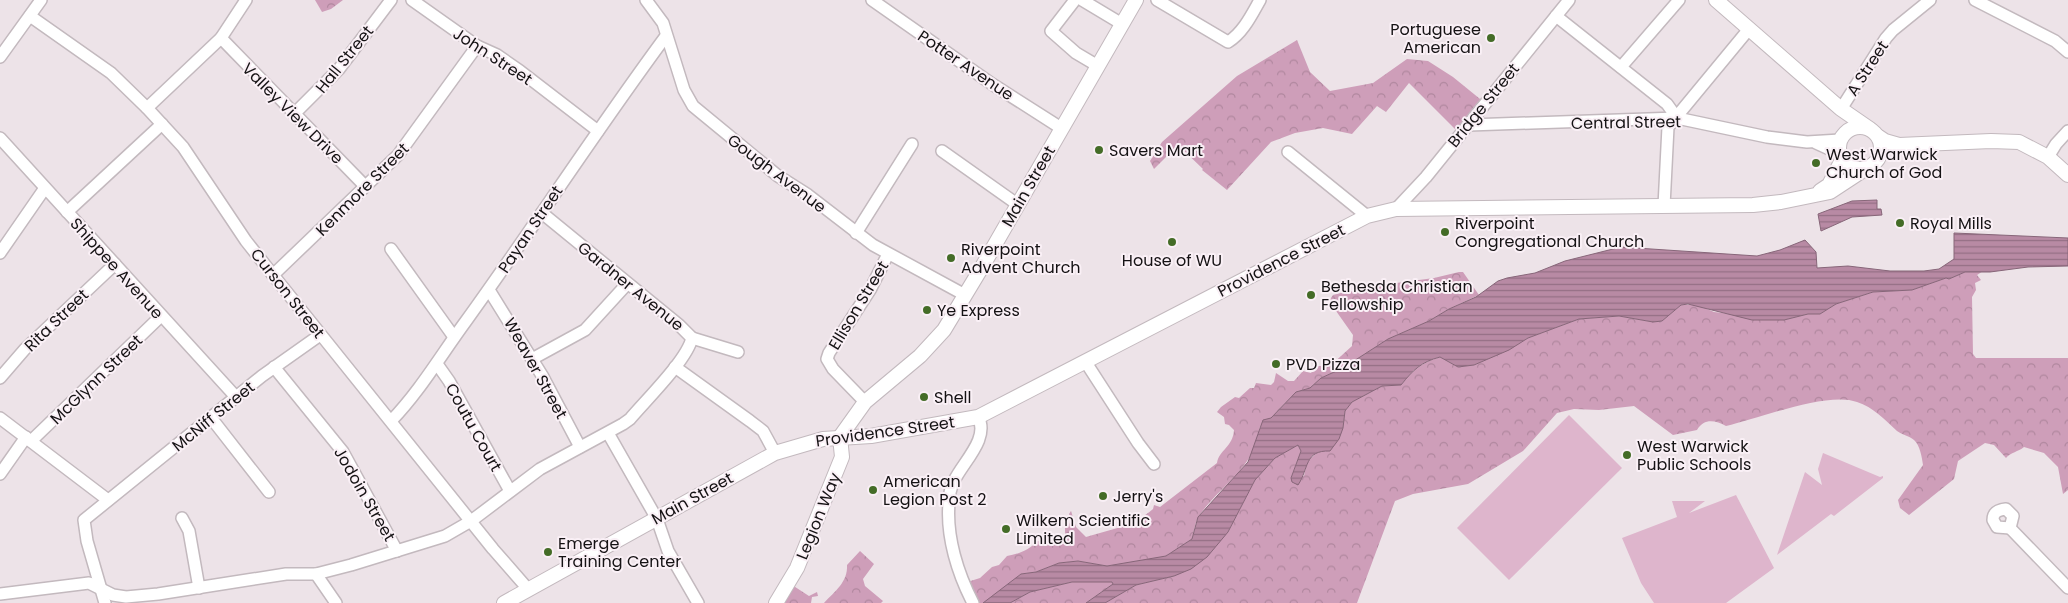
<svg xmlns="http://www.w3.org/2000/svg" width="2068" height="603" font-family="Poppins,sans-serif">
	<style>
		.forest { fill: url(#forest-crowns) }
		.garden { fill: #deb5cc }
		.water { fill: url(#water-rules); stroke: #876679 }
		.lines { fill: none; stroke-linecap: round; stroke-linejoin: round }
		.minor-casing { stroke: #c3b9be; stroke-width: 14 }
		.major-casing { stroke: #c3b9be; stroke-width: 16 }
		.minor { stroke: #fff; stroke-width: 11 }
		.major { stroke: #fff; stroke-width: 14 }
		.poi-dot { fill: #446c27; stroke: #faf0f6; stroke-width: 2 }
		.labels { text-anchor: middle; stroke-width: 4; stroke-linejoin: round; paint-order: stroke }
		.poi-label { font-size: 16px; fill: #151214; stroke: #faf0f6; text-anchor: start }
		.street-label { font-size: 16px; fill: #151214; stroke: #faf0f6 }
	</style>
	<defs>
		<pattern id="forest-crowns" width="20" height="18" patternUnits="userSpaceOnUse" patternTransform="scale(1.25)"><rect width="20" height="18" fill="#ce9eb9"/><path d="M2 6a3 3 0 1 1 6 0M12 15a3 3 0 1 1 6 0" fill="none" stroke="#b0879e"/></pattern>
		<pattern id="water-rules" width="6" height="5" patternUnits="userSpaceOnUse" patternTransform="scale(1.25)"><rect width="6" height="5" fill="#b88aa4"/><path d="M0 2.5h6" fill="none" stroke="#946f84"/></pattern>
	</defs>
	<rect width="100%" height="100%" fill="#ede3e8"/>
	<g class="forest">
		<polygon points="315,0 343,0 331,9 322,12"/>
		<polygon points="1297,40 1310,72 1330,91 1373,83 1407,59 1428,61 1453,77 1485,103 1460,134 1409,83 1386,112 1377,106 1352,134 1323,128 1295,133 1271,142 1227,190 1202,170 1203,169 1178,145 1154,169 1150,161 1162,142 1237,76"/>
		<path d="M1983,271L1977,275L1981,280L1975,283L1976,290L1972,297L1973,354L1976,358H2068V490L2063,494L2058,467L2044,453L2024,447C2018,452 2011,452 2006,458L1994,445L1985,443L1958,461L1954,479L1909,515L1900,508L1898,500L1923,465C1922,458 1920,445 1914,440C1910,436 1902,435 1897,431C1885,420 1873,407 1857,402C1827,391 1758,419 1726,426C1715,420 1704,418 1697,430L1673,435L1634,406L1599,410L1574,409L1557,413L1523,451L1468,484L1413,494L1395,501L1357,603H1105L1136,585L1174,576L1228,532L1255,480L1275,458L1298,445L1301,451L1291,478L1304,476L1307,462L1343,428L1345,411L1352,402L1382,386L1401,385C1413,370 1421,363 1440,357L1458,367L1474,365L1508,350L1528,338L1579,319L1619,316L1653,322L1662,321L1681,305H1698L1714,312L1784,320L1808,314H1820L1836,304L1873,292L1912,290L1946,278L1949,279L1965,272Z"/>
		<path d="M1459,272H1463L1479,295L1449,309L1429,321L1388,339L1343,368L1321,378L1310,388L1296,392L1271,418L1260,427C1255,469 1220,485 1199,516C1195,522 1194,532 1192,539L1166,556L1156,559L1107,566L1078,561L1059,563L1036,572L1021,574L989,600L983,603H968L961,584L980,578L992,567L999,565L1007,556C1018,554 1030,550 1037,541L1044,542L1050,539L1053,541L1061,539L1065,536V528L1069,525L1071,519L1069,514L1071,511L1076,527L1086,537C1109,530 1134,526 1153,509L1154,505L1160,507L1217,463C1219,450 1233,447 1234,430L1229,425L1225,424L1224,417L1217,412L1221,407L1235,397L1239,398L1250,388H1254L1256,383L1271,385L1274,382L1276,373L1288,381H1294L1303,371L1311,373L1316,366H1330L1352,346L1353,335L1329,301L1333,295L1349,291L1364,293L1381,285L1434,278Z"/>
		<path d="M860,551L874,564L863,579L865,586L883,601L881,603H824C835,591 848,582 847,565Z"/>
		<polygon points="1072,582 1112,582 1113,584 1086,603 1010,603 1030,592"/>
		<polygon points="789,583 809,596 817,592 818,596 812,597 811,603 776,603"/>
	</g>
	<g class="garden">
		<polygon points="1569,415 1622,468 1509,580 1457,528"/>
		<polygon points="1823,453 1880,477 1883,476 1883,478 1834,516 1831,514 1777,555 1805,472 1822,485 1818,469"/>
		<polygon points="1736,495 1774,568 1726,603 1654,603 1641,583 1622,538 1677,517 1672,501 1705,501 1689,513"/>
	</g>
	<g class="water">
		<polygon points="1877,200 1877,209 1881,209 1882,215 1852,217 1821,231 1818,214 1852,201"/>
		<path d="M1954,233L2068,238V266L2028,267L1990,272H1965L1949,279L1946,278L1912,290L1873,292L1836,304L1820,314H1808L1784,320H1752L1688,304L1681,305L1662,321L1653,322L1619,316L1579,319L1528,338L1509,350L1474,365L1458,367L1440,357C1421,362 1413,370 1401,385L1382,386L1352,402L1345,411L1343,428L1339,439L1330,451C1304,450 1309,469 1298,485L1292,482L1291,478L1301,451L1298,445L1275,458L1255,480L1228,532L1207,557L1191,569L1174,576L1136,585L1105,603H1086L1113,584L1112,582H1072L1030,592L1010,603H983L1021,574L1036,572L1059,563L1078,561L1107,566L1166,556L1192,539L1198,517L1248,462L1263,420L1271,418L1296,392L1310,388L1321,378L1343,368L1388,339L1429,321L1449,309L1476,297L1498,281L1507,278L1535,273L1565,261L1621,247L1757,256L1780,250L1805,240L1816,252L1817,268L1848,266L1890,271H1924L1939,269L1954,259Z"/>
	</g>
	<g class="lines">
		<defs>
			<g id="minor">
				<polyline points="412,0 477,46 497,55 520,71 598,131"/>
				<polyline points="646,0 663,23 684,90 693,106 778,176 808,195 873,245 965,295"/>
				<polyline points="872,0 992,84 1061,128"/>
				<polyline points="1075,0 1051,31 1076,53 1098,66"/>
				<polyline points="1082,0 1122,24"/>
				<path d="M1157,0L1228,42C1243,33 1252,14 1260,0"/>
				<polyline points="1975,0 2055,41 2068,52"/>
				<polyline points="30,16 111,73 147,108 183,147 246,241 273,275 493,549 528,589"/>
				<polyline points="1556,16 1667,104 1677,118"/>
				<polyline points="221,38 365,186"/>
				<polyline points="0,57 41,0"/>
				<polyline points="1621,67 1679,0"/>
				<polyline points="147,108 221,38 246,0"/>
				<polyline points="1841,109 1886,38 1893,30 1930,0"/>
				<polyline points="294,114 339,69 391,0"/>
				<polyline points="1469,125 1677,118 1767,137 1807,142 1840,140"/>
				<polyline points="0,138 236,397"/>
				<polyline points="1816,143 1840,154"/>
				<polyline points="942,151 1017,204"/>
				<polyline points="1288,152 1367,216"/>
				<polyline points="2048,157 2056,144 2068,131"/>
				<polyline points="1664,206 1668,127 1749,29"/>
				<polyline points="1396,209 1426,177 1569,0"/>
				<polyline points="67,212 162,124"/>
				<polyline points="856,233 912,144"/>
				<polyline points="391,249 454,337"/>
				<polyline points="0,253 45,188"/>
				<polyline points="273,275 398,155 477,46"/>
				<polyline points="489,290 543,377 580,447"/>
				<polyline points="692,338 738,352"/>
				<polyline points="532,359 585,330 627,284"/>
				<polyline points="1085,361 1138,443 1154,464"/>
				<polyline points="437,364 449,381 510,491"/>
				<polyline points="274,367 343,452 397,551"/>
				<polyline points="675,367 750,421 763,431 775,453"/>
				<polyline points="0,378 25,349 115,264"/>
				<polyline points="865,402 833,369 827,359 829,353 870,290 888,254"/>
				<polyline points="0,418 108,500"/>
				<polyline points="212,419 269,492"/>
				<path d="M391,421C420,391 441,355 466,321C534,227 597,129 666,36"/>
				<polyline points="608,433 657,519 668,551 698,603"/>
				<polyline points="31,441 161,316"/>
				<polyline points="0,474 26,437"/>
				<path d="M2006,509L2013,516L2010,528L1997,527L1993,520C1993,512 1998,510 2006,509Z"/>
				<polyline points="182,518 189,531 199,588"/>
				<polyline points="2010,528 2068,588"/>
				<polyline points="316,574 336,603"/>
				<path d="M0,594L89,583L113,595L126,597L158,594L286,574H316L351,565L445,536L471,521L540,469L623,424L630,419C646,400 687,360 692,338L679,325L542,213"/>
				<polyline points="105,603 87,541 84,520 262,376 320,335"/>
				<path d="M973,603C958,574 946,537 949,503C949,497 951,487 954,481C963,462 990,438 978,417"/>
			</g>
			<g id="major">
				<polyline points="1716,0 1841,109 1870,129"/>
				<circle cx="1860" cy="148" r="21"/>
				<polyline points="1879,137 1885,141 1899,145 1991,141 2019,142 2048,157 2068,175"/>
				<polyline points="1820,191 1829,185 1842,160"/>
				<polyline points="504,603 775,453 823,439 871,436 978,417 1367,216 1396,209 1753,205 1781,202 1830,192 1865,169"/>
				<polyline points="776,603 797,568 842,457 840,437 865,402 920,356 944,330 982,267 1136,0"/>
			</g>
		</defs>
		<use href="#minor" class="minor-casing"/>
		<use href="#major" class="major-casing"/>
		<use href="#minor" class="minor"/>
		<use href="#major" class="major"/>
	</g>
	<g class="poi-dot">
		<circle cx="1491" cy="38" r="5"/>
		<circle cx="1099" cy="150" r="5"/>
		<circle cx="1816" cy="163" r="5"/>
		<circle cx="1900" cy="223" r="5"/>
		<circle cx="1445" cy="232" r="5"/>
		<circle cx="1172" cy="242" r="5"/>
		<circle cx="951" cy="258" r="5"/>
		<circle cx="1311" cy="295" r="5"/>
		<circle cx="927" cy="310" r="5"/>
		<circle cx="1276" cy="364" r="5"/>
		<circle cx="924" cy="397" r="5"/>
		<circle cx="1627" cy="455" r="5"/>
		<circle cx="873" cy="490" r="5"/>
		<circle cx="1103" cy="496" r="5"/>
		<circle cx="1006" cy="529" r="5"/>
		<circle cx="548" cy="552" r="5"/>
	</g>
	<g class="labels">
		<g class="poi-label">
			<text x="1481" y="35" text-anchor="end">Portuguese<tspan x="1481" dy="18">American</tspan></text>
			<text x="1109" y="156">Savers Mart</text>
			<text x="1826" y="160">West Warwick<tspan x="1826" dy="18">Church of God</tspan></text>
			<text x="1455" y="229">Riverpoint<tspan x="1455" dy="18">Congregational Church</tspan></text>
			<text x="1910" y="229">Royal Mills</text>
			<text x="961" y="255">Riverpoint<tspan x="961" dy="18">Advent Church</tspan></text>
			<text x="1172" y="266" text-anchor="middle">House of WU</text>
			<text x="1321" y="292">Bethesda Christian<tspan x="1321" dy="18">Fellowship</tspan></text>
			<text x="937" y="316">Ye Express</text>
			<text x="1286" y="370">PVD Pizza</text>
			<text x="934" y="403">Shell</text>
			<text x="1637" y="452">West Warwick<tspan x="1637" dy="18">Public Schools</tspan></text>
			<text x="883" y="487">American<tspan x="883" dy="18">Legion Post 2</tspan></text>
			<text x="1113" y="502">Jerry's</text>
			<text x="1016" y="526">Wilkem Scientific<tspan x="1016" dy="18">Limited</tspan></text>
			<text x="558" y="549">Emerge<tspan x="558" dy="18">Training Center</tspan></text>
		</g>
		<g class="street-label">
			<text transform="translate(493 56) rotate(33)" y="6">John Street</text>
			<text transform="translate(344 59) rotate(-51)" y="6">Hall Street</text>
			<text transform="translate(966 65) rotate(34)" y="6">Potter Avenue</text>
			<text transform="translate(1867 68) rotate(-57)" y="6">A Street</text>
			<text transform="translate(1483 105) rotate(-51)" y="6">Bridge Street</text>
			<text transform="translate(293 113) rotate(45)" y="6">Valley View Drive</text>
			<text transform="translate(1626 122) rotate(-1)" y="6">Central Street</text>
			<text transform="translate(777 173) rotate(37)" y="6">Gough Avenue</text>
			<text transform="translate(1028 186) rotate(-60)" y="6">Main Street</text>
			<text transform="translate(362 189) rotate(-45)" y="6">Kenmore Street</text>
			<text transform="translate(530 229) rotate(-56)" y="6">Payan Street</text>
			<text transform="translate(1281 260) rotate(-27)" y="6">Providence Street</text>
			<text transform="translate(117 268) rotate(48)" y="6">Shippee Avenue</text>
			<text transform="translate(631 286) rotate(39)" y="6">Gardner Avenue</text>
			<text transform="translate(288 293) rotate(52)" y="6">Curson Street</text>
			<text transform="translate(858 305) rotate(-59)" y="6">Ellison Street</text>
			<text transform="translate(56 320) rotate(-44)" y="6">Rita Street</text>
			<text transform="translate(536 368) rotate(61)" y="6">Weaver Street</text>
			<text transform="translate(96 379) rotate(-44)" y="6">McGlynn Street</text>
			<text transform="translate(213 416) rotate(-39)" y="6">McNiff Street</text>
			<text transform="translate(474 427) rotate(61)" y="6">Coutu Court</text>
			<text transform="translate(885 431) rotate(-8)" y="6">Providence Street</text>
			<text transform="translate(365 494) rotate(60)" y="6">Jodoin Street</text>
			<text transform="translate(692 498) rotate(-29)" y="6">Main Street</text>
			<text transform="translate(818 516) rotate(-68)" y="6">Legion Way</text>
		</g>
	</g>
</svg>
